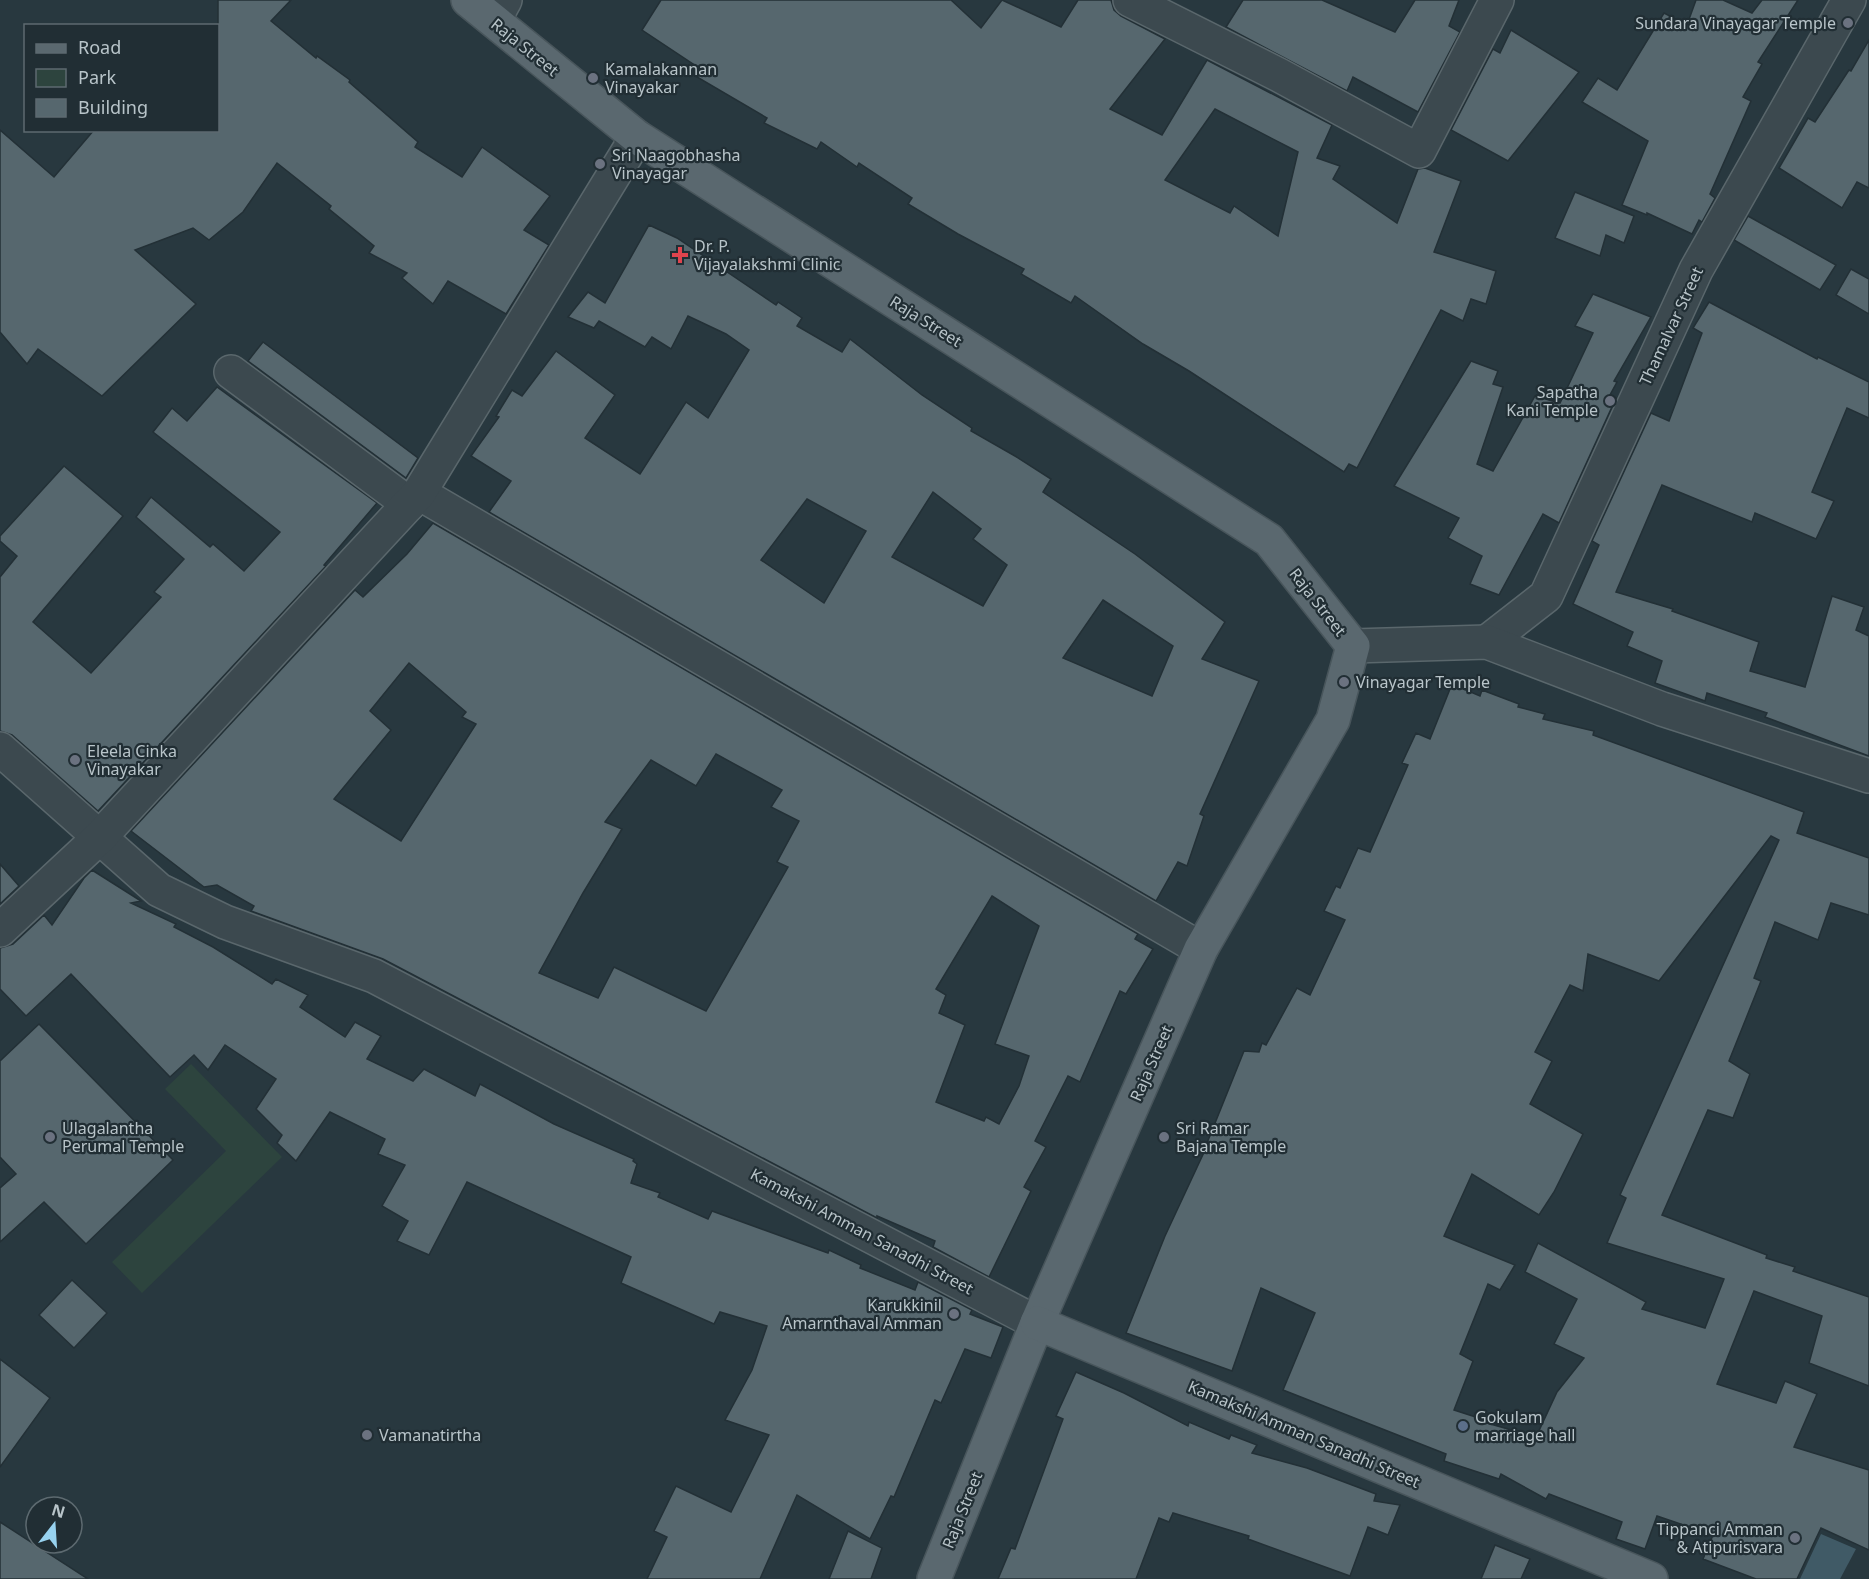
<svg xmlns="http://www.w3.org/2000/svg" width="1869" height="1579" font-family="'Noto Sans',sans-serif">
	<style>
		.green { fill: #2d443e }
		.water { fill: #405a66 }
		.building { fill: #56676e; stroke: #233036; stroke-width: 1.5; fill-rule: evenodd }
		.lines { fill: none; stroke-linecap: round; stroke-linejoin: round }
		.minor-casing { stroke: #5a676c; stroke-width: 36 }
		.major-casing { stroke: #48555b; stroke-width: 36 }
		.minor { stroke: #3c494f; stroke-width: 33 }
		.major { stroke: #5a686f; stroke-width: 33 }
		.worship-dot { fill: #6b7280; stroke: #212e34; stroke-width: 2 }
		.health-dot { fill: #e0444e; stroke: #212e34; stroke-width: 2 }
		.service-dot { fill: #5c6f8a; stroke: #212e34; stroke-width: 2 }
		.labels { text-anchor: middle; stroke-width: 4.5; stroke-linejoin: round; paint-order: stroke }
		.poi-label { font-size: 16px; fill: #b8c4c9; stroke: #212e34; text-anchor: start }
		.street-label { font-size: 16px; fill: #b8c4c9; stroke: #212e34 }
	</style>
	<rect width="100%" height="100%" fill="#28383f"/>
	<polygon class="green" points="191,1064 282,1157 142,1293 112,1262 226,1151 165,1089"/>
	<polygon class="water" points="1821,1534 1856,1549 1840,1579 1800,1579"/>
	<g class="building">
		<polygon points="218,0 291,0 271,21 316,58 317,56 350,80 349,82 418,142 415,147 462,177 482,147 550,196 524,230 549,245 506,314 448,281 433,304 402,278 407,273 369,253 374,246 329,209 331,206 277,163 243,212 209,240 193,228 135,250 196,304 102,396 38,349 27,364 0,332 0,130 54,177 94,130 218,130"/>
		<path d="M661,0H951L981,28L1002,0L1061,27L1078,0H1111L1114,10L1121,16L1165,39L1110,109L1162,135L1207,60L1332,125L1317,158L1340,166L1333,179L1397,223L1418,169L1425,168L1461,181L1434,252L1496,271L1486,304L1471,299L1463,321L1441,310L1357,468L1349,464L1344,472L1189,371L1143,344L1075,296L1071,303L1021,274L1024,269L958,234L908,204L912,198L859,163L857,167L821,142L817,149L764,123L767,118L697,77L702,70L642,30ZM1215,109L1298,152L1278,236L1234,206L1230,213L1165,180Z"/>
		<polygon points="1243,0 1322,0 1395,32 1415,0 1459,0 1449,26 1460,32 1418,112 1353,77 1347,91 1226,27"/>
		<polygon points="1696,0 1723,0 1752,13 1762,0 1798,0 1758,62 1762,64 1743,97 1751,101 1710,194 1715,198 1702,222 1699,220 1692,234 1647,213 1647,215 1622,205 1648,141 1582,102 1598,78 1617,90 1664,13 1687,25"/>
		<polygon points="1511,30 1579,72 1508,161 1451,130 1493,49 1500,53"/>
		<polygon points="1869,40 1869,188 1857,182 1842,208 1779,168 1808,118 1815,122 1849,70 1851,71"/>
		<polygon points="1575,192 1634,216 1624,243 1606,235 1600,256 1555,238"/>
		<polygon points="1748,216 1836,265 1820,290 1734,240"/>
		<path d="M649,225L677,238L776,305L778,302L802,318L797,326L842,352L850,339L922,395L972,428L971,431L1015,456L1051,479L1043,492L1135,554L1225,622L1202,659L1259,681L1200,814L1204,816L1187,866L1178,862L1156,901L489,512L511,481L471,456L499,417L496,416L512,390L522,396L556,351L615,395L585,438L640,474L686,402L708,418L749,350L726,334L688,316L671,349L652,337L645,347L599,321L594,328L568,317L588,292L605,303ZM933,492L981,529L973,539L1007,565L983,606L892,557ZM807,499L866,531L824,603L761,560ZM1103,600L1173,646L1152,696L1063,658Z"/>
		<polygon points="1851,269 1869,279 1869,314 1836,295"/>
		<polygon points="1593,294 1651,317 1614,381 1617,382 1610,395 1616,398 1559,523 1543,514 1499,595 1470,584 1482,556 1448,538 1459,518 1394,486 1471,361 1498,371 1493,384 1503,387 1477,464 1493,471 1535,396 1560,403 1593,333 1575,326"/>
		<polygon points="1709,302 1817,359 1818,357 1869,382 1869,418 1847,408 1812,492 1834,501 1816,539 1755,513 1752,522 1662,485 1616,592 1673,609 1672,611 1759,642 1750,671 1805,687 1832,596 1864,607 1856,630 1869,636 1869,756 1765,717 1767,713 1707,693 1705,701 1655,683 1662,661 1627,646 1633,632 1573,604 1599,545 1592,541 1651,413 1669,421 1702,333 1693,328"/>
		<polygon points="263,342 418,458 406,478 248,361"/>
		<polygon points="217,387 377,503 324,565 326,566 98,811 12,735 0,731 0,577 17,556 0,541 0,536 64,466 123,516 33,622 91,673 161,597 154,592 184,559 136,517 151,497 210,547 213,544 244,571 280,532 153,432 172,408 187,421"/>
		<path d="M433,523L1138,934L1135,939L1153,949L1126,994L1120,991L1080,1082L1068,1076L1035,1141L1046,1147L1024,1187L1031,1191L989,1277L933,1247L935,1241L877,1216V1218L383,959L251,911L254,906L217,885L204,887L131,831L355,590L363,597L407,554ZM409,663L466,712L462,717L476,724L401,841L334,799L391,730L370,711ZM716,754L782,790L771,807L799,821L777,862L788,867L706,1011L614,967L598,998L539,973L583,893L622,829L605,822L651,760L696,786ZM992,896L1039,926L995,1044L1029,1056L1019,1086L999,1124L986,1117L984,1121L936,1102L965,1025L939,1013L946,995L936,989Z"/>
		<path d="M1452,684L1480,696L1482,690L1519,704L1518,707L1545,714L1543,719L1594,731L1593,735L1804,812L1797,833L1869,858V915L1831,903L1818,940L1775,922L1754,978L1761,981L1729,1061L1750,1074L1733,1118L1708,1110L1662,1215L1767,1255L1766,1258L1795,1267L1793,1271L1869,1297V1386L1809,1363L1822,1316L1754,1291L1717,1384L1776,1403L1785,1381L1817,1394L1794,1447L1869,1470V1550L1821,1528L1797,1579H1756L1703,1559L1713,1535L1657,1516L1645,1549L1616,1539L1622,1522L1549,1494L1546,1499L1501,1474L1499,1479L1444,1461L1446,1454L1283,1390L1315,1313L1261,1288L1232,1371L1126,1333L1165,1236L1206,1148H1205L1244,1051L1259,1052L1262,1043L1266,1045L1297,988L1310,995L1345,920L1324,911L1336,886L1340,888L1358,848L1370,852L1408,765L1402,763L1416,733L1430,739ZM1771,836L1779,840L1620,1195L1626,1198L1607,1243L1724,1279L1705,1328L1642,1309L1646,1302L1538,1243L1525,1272L1577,1299L1554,1344L1584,1358L1557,1392L1536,1437L1487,1423L1488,1421L1454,1410L1473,1361L1460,1354L1488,1284L1500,1290L1515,1265L1444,1236L1472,1174L1539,1215L1554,1192L1583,1134L1530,1104L1552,1061L1535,1052L1570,985L1583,991L1588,954L1659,981Z"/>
		<polygon points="0,864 19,886 0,904"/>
		<polygon points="92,870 141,901 131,903 176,924 174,927 213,947 272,984 276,979 308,995 300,1007 345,1037 355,1022 381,1036 367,1059 413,1081 424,1069 475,1096 480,1084 554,1124 634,1159 633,1161 637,1164 631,1183 660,1193 658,1197 708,1219 712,1211 828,1253 829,1250 861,1265 860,1268 915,1290 918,1282 972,1310 970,1314 1003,1327 991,1358 965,1349 941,1403 935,1400 894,1497 891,1496 870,1539 797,1495 760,1579 647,1579 667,1537 654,1531 676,1486 731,1512 769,1435 725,1420 752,1370 767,1326 720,1312 714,1324 621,1283 631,1257 467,1182 429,1255 397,1241 408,1221 382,1206 405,1165 378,1154 385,1139 330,1112 296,1161 277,1143 282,1135 256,1109 276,1079 225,1045 208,1070 194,1055 170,1077 71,974 26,1016 0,989 0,948 13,944 44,915 52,925 84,878"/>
		<polygon points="39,1024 173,1160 86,1244 44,1202 0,1242 0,1188 16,1174 0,1157 0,1061"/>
		<polygon points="72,1280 107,1313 74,1348 39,1315"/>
		<polygon points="0,1359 50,1398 0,1467"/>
		<polygon points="1076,1372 1124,1393 1188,1426 1189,1422 1229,1439 1231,1435 1257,1445 1252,1453 1307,1468 1376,1494 1374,1501 1400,1505 1388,1535 1368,1527 1350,1576 1248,1539 1249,1536 1173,1513 1169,1522 1159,1518 1136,1579 998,1579 1011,1548 1015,1549 1063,1419 1056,1416"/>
		<polygon points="0,1522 88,1579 0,1579"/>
		<polygon points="848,1531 882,1548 871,1579 829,1579"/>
		<polygon points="1495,1545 1530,1559 1521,1579 1481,1579"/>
	</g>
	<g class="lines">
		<defs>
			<g id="minor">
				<polyline points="1130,0 1279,75 1419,151 1497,0"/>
				<polyline points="494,20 505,0"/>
				<polyline points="231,372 409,504"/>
				<polyline points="419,493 1201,949"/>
				<polyline points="1487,642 1546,596 1696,270 1849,0"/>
				<polyline points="1353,646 1487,642 1662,709 1869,776"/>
				<polyline points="0,749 159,890 225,922 374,976 1037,1323"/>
				<polyline points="0,930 100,837 419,493 637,137"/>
			</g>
			<g id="major">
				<polyline points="468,0 637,137 1269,540 1353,646 1333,720 1201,949 1037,1323 934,1579"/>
				<polyline points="1037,1323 1651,1579"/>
			</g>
		</defs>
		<use href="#minor" class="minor-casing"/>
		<use href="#major" class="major-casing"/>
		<use href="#minor" class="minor"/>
		<use href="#major" class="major"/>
	</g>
	<g class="worship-dot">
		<circle cx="1848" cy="23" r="6"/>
		<circle cx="593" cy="78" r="6"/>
		<circle cx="600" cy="164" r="6"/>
		<circle cx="1610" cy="401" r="6"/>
		<circle cx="1344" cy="682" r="6"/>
		<circle cx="75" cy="760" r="6"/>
		<circle cx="50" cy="1137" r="6"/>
		<circle cx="1164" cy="1137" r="6"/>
		<circle cx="954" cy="1314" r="6"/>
		<circle cx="367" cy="1435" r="6"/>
		<circle cx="1795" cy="1538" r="6"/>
	</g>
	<path class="health-dot" d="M677 246h6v6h6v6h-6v6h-6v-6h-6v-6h6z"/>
	<circle class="service-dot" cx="1463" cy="1426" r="6"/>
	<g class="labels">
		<g class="poi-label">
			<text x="1836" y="29" text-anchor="end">Sundara Vinayagar Temple</text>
			<text x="605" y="75">Kamalakannan<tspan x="605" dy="18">Vinayakar</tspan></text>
			<text x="612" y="161">Sri Naagobhasha<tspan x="612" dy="18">Vinayagar</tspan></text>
			<text x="694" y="252">Dr. P.<tspan x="694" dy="18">Vijayalakshmi Clinic</tspan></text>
			<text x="1598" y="398" text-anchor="end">Sapatha<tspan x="1598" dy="18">Kani Temple</tspan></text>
			<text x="1356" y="688">Vinayagar Temple</text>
			<text x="87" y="757">Eleela Cinka<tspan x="87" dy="18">Vinayakar</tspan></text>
			<text x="62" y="1134">Ulagalantha<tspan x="62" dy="18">Perumal Temple</tspan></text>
			<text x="1176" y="1134">Sri Ramar<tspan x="1176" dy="18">Bajana Temple</tspan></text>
			<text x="942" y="1311" text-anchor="end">Karukkinil<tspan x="942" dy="18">Amarnthaval Amman</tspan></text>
			<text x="1475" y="1423">Gokulam<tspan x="1475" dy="18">marriage hall</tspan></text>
			<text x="379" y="1441">Vamanatirtha</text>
			<text x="1783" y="1535" text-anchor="end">Tippanci Amman<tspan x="1783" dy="18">&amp; Atipurisvara</tspan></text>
		</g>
		<g class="street-label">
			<text transform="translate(525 47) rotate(39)" y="6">Raja Street</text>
			<text transform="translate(926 321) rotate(32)" y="6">Raja Street</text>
			<text transform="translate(1671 326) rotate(-65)" y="6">Thamalvar Street</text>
			<text transform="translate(1318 602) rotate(52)" y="6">Raja Street</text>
			<text transform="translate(1151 1063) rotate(-66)" y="6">Raja Street</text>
			<text transform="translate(862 1231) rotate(28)" y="6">Kamakshi Amman Sanadhi Street</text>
			<text transform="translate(1304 1434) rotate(23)" y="6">Kamakshi Amman Sanadhi Street</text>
			<text transform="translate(962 1510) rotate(-68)" y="6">Raja Street</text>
		</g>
	</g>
	<rect x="24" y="24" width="195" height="108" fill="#212e34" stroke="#5d6a70" stroke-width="1.5"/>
	<rect x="36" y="44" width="30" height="9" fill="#5a686f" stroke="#5d6a70" stroke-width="1.5"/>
	<text x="78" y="54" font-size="18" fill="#b8c4c9">Road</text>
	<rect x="36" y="69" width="30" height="18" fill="#2d443e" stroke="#5d6a70" stroke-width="1.5"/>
	<text x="78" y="84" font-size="18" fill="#b8c4c9">Park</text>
	<rect x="36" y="99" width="30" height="18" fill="#56676e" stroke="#5d6a70" stroke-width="1.5"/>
	<text x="78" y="114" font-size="18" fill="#b8c4c9">Building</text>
	<g transform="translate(54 1525) rotate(17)"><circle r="28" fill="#212e34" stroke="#5d6a70" stroke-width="1.5"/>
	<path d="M0-4.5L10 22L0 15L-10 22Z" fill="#97d2ef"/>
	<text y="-9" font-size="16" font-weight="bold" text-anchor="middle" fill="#b8c4c9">N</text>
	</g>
</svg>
